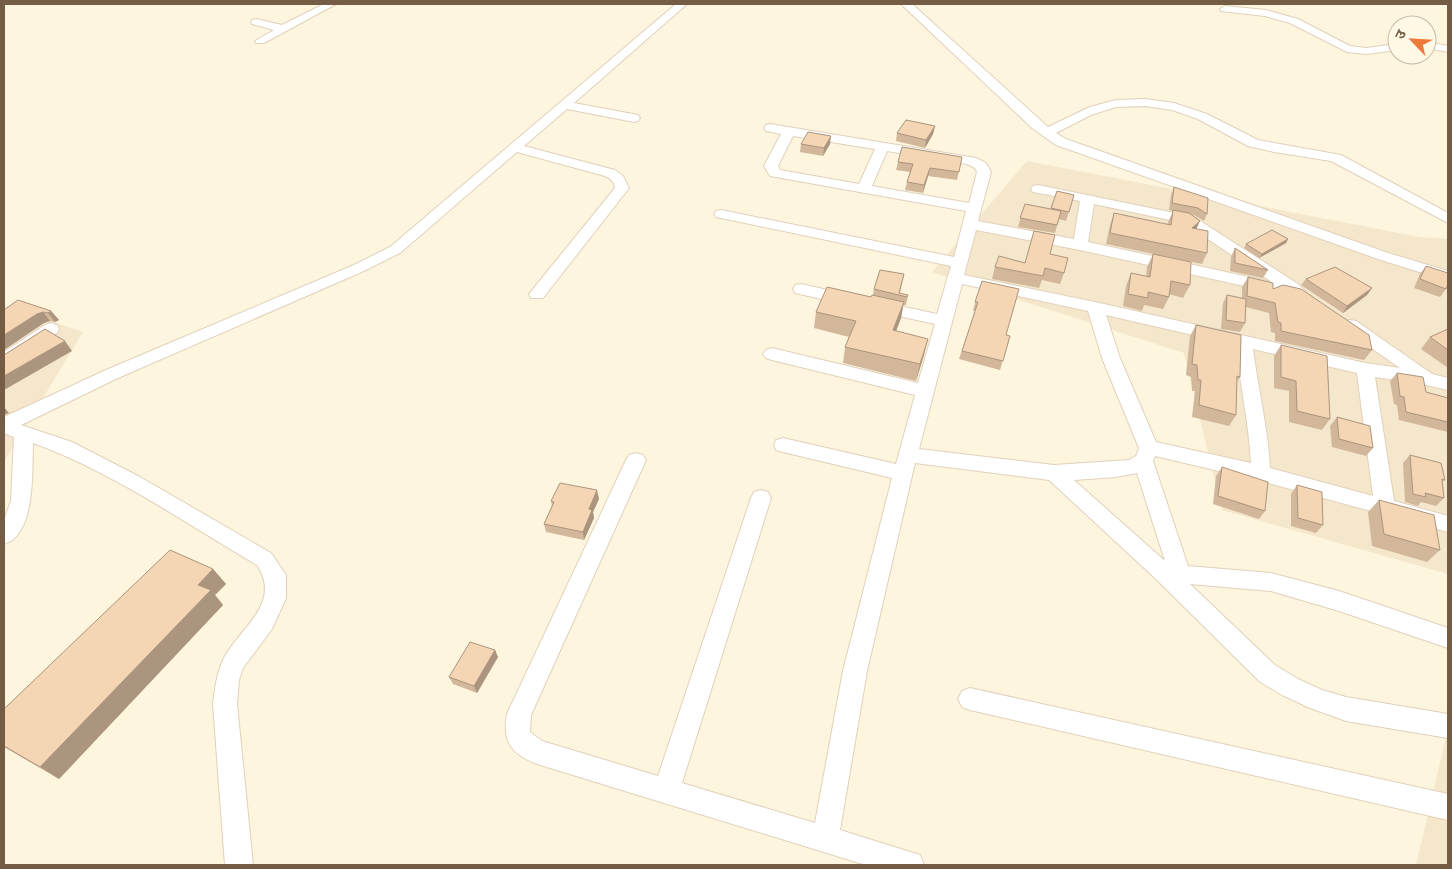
<svg xmlns="http://www.w3.org/2000/svg" width="1452" height="869" font-family="'Roboto Condensed','Noto Sans Devanagari',sans-serif">
	<style>
		.residential { fill: #f5e7cc }
		.lines { fill: none; stroke-linecap: round; stroke-linejoin: round }
		.minor-casing { stroke: #e1d1ba; stroke-width: 2 }
		.minor { fill: #fff; fill-rule: evenodd }
		.wall { fill: #d2b79b }
		.shaded-wall { fill: #ab957e }
		.building { fill: #f4d5b4; stroke: #ab957e }
	</style>
	<rect width="100%" height="100%" fill="#fdf5de"/>
	<g class="residential">
		<polygon points="1027,161 1419,237 1448,239 1448,574 1222,510 1184,353 932,272"/>
		<polygon points="4,305 83,332 4,462"/>
		<polygon points="1448,729 1448,865 1416,865"/>
	</g>
	<g class="lines">
		<defs>
			<g id="minor">
				<polygon points="324,4 336,4 264,43 256,43 255,41 274,30 252,24 251,22 252,20 256,19 282,25"/>
				<path d="M676,4H687L574,103L638,115L640,118L638,121L634,122L567,109L524,146L615,170L623,176L629,188L543,298H531L529,294L615,188C614,181 611,179 605,176L517,152L400,253L364,271L118,378L21,425L72,442L140,477L271,553L286,575V598L272,629L243,668L239,680L237,704L253,865H225L213,704C215,687 217,671 225,656C242,626 282,603 257,565C185,523 111,471 33,443C32,470 36,535 4,544V520L11,501L14,437L4,433V417L106,370L354,265L390,247Z"/>
				<polygon points="901,4 912,4 1048,127 1090,107 1116,100 1145,99 1174,103 1207,114 1258,140 1341,155 1448,213 1448,223 1331,161 1274,152 1248,146 1198,119 1172,110 1145,106 1116,107 1091,115 1056,133 1066,139 1388,253 1448,271 1448,281 1378,259 1056,145 1032,128"/>
				<polygon points="1225,6 1266,10 1298,19 1350,46 1366,48 1397,44 1397,50 1366,54 1347,52 1290,23 1265,16 1221,11 1220,9"/>
				<polygon points="1427,42 1448,46 1448,52 1427,48"/>
				<path d="M770,124L976,158L986,163L991,172L978,221L1074,239L1080,201L1033,192L1031,189L1033,186L1038,185L1194,217L1298,284L1307,293L1305,297L1299,298L1080,250L976,230L964,275L1095,302L1365,363L1400,368L1344,329L1342,325L1344,321L1350,320L1356,321L1432,374L1448,378V390L1422,384L1375,377L1394,501L1448,516V532L1261,481L1155,456L1153,461L1188,566L1271,573L1339,591L1448,628V648L1339,611L1271,591L1190,584L1275,665L1298,679L1322,690L1346,697L1448,714V738L1346,721L1310,708L1282,695L1259,681L1156,579L1049,480L915,463L867,671L840,830L920,855L924,865H866L537,764C511,754 502,742 507,714L626,460L629,455L636,453L643,455L646,460L531,715L530,732L542,741L658,776L751,498L754,492L761,490L768,492L771,498L682,783L815,823L843,671L892,478L783,452L776,450L774,445L776,440L783,438L896,464L915,395L772,360L766,358L763,354L766,350L772,348L918,383L935,324L871,310L869,306L871,302L877,301L937,314L951,266L721,218L716,217L714,214L716,211L721,210L954,257L966,211L770,176L764,166L781,134L766,131L764,128L766,125ZM793,136L875,149L859,184L780,170L778,166ZM887,151L967,164L975,168L977,172L969,203L872,186ZM1094,204L1184,223L1272,282L1088,242ZM962,284L1088,311L1102,358L1139,448L1136,456L1129,460L1054,465L919,449ZM1106,315L1236,345C1240,385 1249,424 1251,463L1156,442L1120,358ZM1253,349L1357,373L1373,496L1270,468C1268,428 1258,389 1253,349ZM1137,473L1165,561L1074,480L1116,477Z"/>
				<polygon points="801,284 854,296 856,300 854,304 848,305 795,293 793,289 795,285"/>
				<polygon points="51,323 57,325 59,329 57,333 10,364 4,366 4,352 45,325"/>
				<polygon points="970,688 1448,794 1448,820 970,710 962,707 958,699 962,691"/>
			</g>
		</defs>
		<use href="#minor" class="minor-casing"/>
		<use href="#minor" class="minor"/>
	</g>
	<g class="wall">
		<polygon points="935,126 933,134 925,148 896,141 897,133"/>
		<polygon points="801,144 830,144 823,156 800,152"/>
		<polygon points="962,157 957,180 928,176 923,193 905,190 907,182 910,172 896,170 898,162"/>
		<polygon points="1174,187 1207,214 1204,221 1194,215 1190,214 1207,253 1202,264 1106,244 1110,225 1114,213 1167,225 1168,222 1173,211 1169,210 1171,195"/>
		<polygon points="1057,191 1074,195 1066,221 1059,219 1055,233 1018,227 1025,204 1051,209"/>
		<polygon points="1034,231 1064,273 1060,284 1042,280 1039,288 992,279 995,267 1025,263"/>
		<polygon points="1288,239 1286,243 1259,258 1244,248 1246,244"/>
		<polygon points="1235,248 1268,270 1263,278 1230,271 1231,257"/>
		<polygon points="1153,254 1190,285 1183,298 1169,294 1169,297 1163,309 1144,305 1142,311 1123,306 1126,286 1131,273 1146,277 1147,267"/>
		<polygon points="1426,266 1446,289 1440,297 1414,288 1420,274"/>
		<polygon points="904,274 900,293 908,295 906,305 903,305 901,318 896,331 924,355 916,381 843,363 845,347 849,337 814,328 816,312 871,297 873,295 874,289"/>
		<polygon points="1248,277 1273,289 1372,350 1364,360 1275,341 1275,333 1271,332 1269,313 1246,307 1245,323 1240,332 1221,329 1223,303 1227,295 1242,298 1242,287"/>
		<polygon points="1306,279 1372,288 1367,295 1343,313 1301,285"/>
		<polygon points="982,281 1006,335 1010,336 1000,370 959,359 975,311 973,310"/>
		<polygon points="4,310 51,311 59,320 55,322 50,321 44,323"/>
		<polygon points="1196,325 1240,377 1236,382 1236,415 1229,426 1192,417 1195,391 1192,391 1191,377 1186,375 1190,336"/>
		<polygon points="1448,329 1448,368 1421,349 1430,337"/>
		<polygon points="1281,345 1330,419 1322,430 1289,422 1289,391 1274,388 1274,356"/>
		<polygon points="1397,373 1426,392 1448,398 1448,432 1399,420 1397,405 1394,404 1390,381"/>
		<polygon points="1337,417 1373,448 1366,456 1332,447 1330,426"/>
		<polygon points="1410,455 1445,480 1442,482 1444,498 1436,506 1421,502 1418,506 1405,502 1403,463"/>
		<polygon points="1222,467 1265,511 1259,519 1213,504 1216,476"/>
		<polygon points="1297,485 1323,525 1316,533 1291,526 1291,494"/>
		<polygon points="599,499 593,512 594,518 584,540 546,532 544,524 552,506 551,501"/>
		<polygon points="1379,500 1440,550 1427,562 1372,546 1368,512"/>
		<polygon points="213,569 226,584 215,595 223,605 59,779 4,747 4,709"/>
		<polygon points="495,650 498,657 477,693 453,684 449,677"/>
	</g>
	<g class="shaded-wall">
		<polygon points="935,126 933,134 925,148 926,140"/>
		<polygon points="831,136 830,144 823,156 824,148"/>
		<polygon points="930,168 928,176 923,193 924,185"/>
		<polygon points="1200,221 1195,232 1192,228"/>
		<polygon points="1288,239 1286,243 1259,258 1262,254"/>
		<polygon points="1372,288 1367,295 1343,313 1347,306"/>
		<polygon points="904,302 901,318 890,347 893,330"/>
		<polygon points="51,311 59,320 55,322 48,313"/>
		<polygon points="43,312 50,321 44,323 4,350 4,335 37,314"/>
		<polygon points="928,339 924,355 916,381 920,364"/>
		<polygon points="65,341 72,351 4,390 4,376"/>
		<polygon points="4,407 9,413 4,415"/>
		<polygon points="597,490 599,499 593,512 594,518 584,540 583,532 589,509"/>
		<polygon points="213,569 226,584 215,595 223,605 59,779 40,767 198,585"/>
		<polygon points="495,650 498,657 477,693 474,686"/>
	</g>
	<g class="building">
		<polygon points="906,120 935,126 926,140 897,133"/>
		<polygon points="808,132 831,136 824,148 801,144"/>
		<polygon points="902,147 962,157 959,172 930,168 924,185 907,182 913,164 898,162"/>
		<polygon points="1174,187 1208,198 1207,214 1198,208 1172,203"/>
		<polygon points="1057,191 1074,195 1069,212 1051,208"/>
		<polygon points="1025,204 1061,211 1057,225 1020,218"/>
		<polygon points="1173,210 1189,213 1200,221 1192,228 1208,231 1207,253 1110,233 1114,213 1171,225"/>
		<polygon points="1272,230 1288,239 1262,254 1246,244"/>
		<polygon points="1034,231 1055,235 1050,254 1068,258 1064,273 1045,268 1043,276 995,267 999,256 1025,263"/>
		<polygon points="1235,248 1268,270 1235,263"/>
		<polygon points="1153,254 1191,262 1190,285 1171,281 1169,297 1148,292 1148,298 1128,294 1131,273 1150,277"/>
		<polygon points="1426,266 1448,273 1448,284 1446,289 1420,279"/>
		<polygon points="1335,267 1372,288 1347,306 1306,279"/>
		<polygon points="880,270 904,274 899,293 908,295 907,297 874,289"/>
		<polygon points="1248,277 1273,283 1273,289 1283,285 1301,289 1369,335 1372,350 1281,331 1281,323 1278,322 1275,303 1247,296"/>
		<polygon points="982,281 1019,289 1006,335 1010,336 1003,361 962,351 978,302 975,302"/>
		<polygon points="827,287 871,297 872,295 904,302 893,330 928,339 920,364 845,347 856,321 816,312"/>
		<polygon points="1227,295 1246,299 1245,323 1226,320"/>
		<polygon points="18,300 51,311 48,313 43,312 37,314 4,335 4,310"/>
		<polygon points="1196,325 1241,335 1240,377 1237,376 1236,415 1199,405 1201,380 1198,380 1197,365 1192,364"/>
		<polygon points="45,329 65,341 4,376 4,355"/>
		<polygon points="1448,329 1448,350 1430,337"/>
		<polygon points="1281,345 1327,356 1330,419 1297,411 1296,381 1281,377"/>
		<polygon points="1397,373 1423,377 1426,392 1448,398 1448,422 1406,412 1404,397 1400,396"/>
		<polygon points="1337,417 1370,426 1373,448 1339,439"/>
		<polygon points="1410,455 1441,463 1445,480 1442,479 1444,498 1425,493 1426,497 1413,494"/>
		<polygon points="1222,467 1268,482 1265,511 1218,496"/>
		<polygon points="560,483 597,490 589,509 592,510 583,532 544,524 554,502 551,501"/>
		<polygon points="1297,485 1322,492 1323,525 1298,518"/>
		<polygon points="1379,500 1434,515 1440,550 1384,534"/>
		<polygon points="170,550 213,569 198,585 211,590 40,767 4,746 4,709"/>
		<polygon points="470,642 495,650 474,686 449,677"/>
	</g>
	<rect width="1452" height="869" fill="none" stroke="#745c45" stroke-width="10"/>
	<g transform="translate(1412 40) rotate(295)"><circle r="24" fill="#fff8e5" stroke="#c7baa5"/>
	<path d="M0-4L9 19L0 12L-9 19Z" fill="#ee793c"/>
	<text y="-8" font-size="14" font-weight="bold" text-anchor="middle" fill="#745c45">उ</text>
	</g>
</svg>
